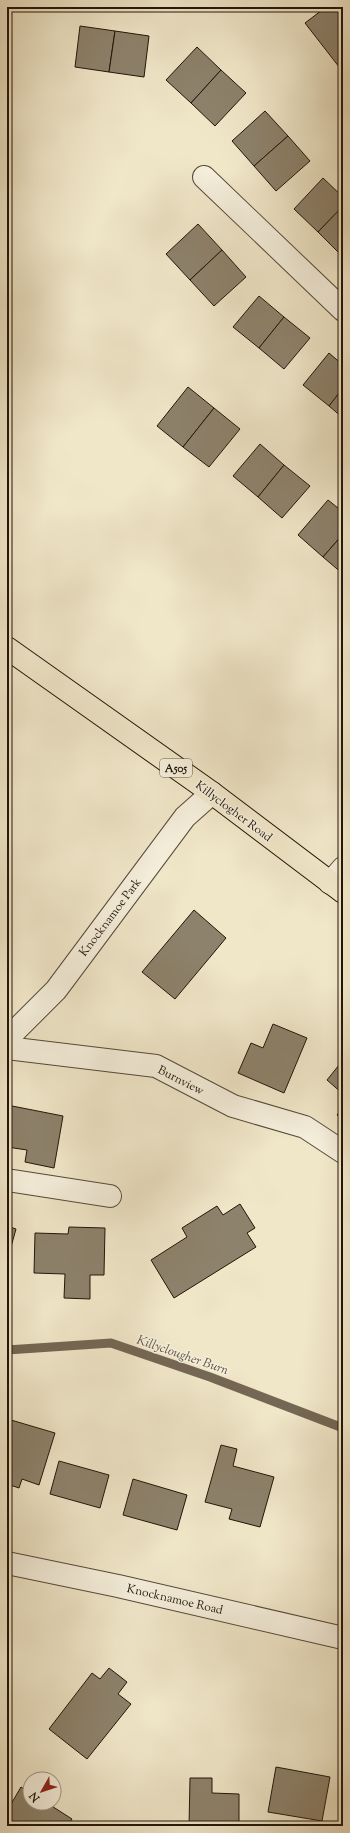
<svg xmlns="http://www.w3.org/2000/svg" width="350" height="1833" font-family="'Sorts Mill Goudy',serif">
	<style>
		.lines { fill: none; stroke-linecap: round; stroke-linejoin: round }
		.stream { stroke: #746754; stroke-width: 9 }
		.building { fill: #8d826c; stroke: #221408 }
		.street-casing { stroke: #564938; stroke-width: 24 }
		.highway-casing { stroke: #221408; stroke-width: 24 }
		.street { stroke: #f5efdc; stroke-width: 22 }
		.highway { stroke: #f0e7c9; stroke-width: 22 }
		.labels { text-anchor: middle; stroke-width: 3; stroke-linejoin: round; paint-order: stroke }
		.shield { fill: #f5efdc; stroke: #615648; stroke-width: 1 }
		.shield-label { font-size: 11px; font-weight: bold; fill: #221408 }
		.street-label { font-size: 12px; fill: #221408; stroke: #f5efdc }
		.water-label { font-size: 13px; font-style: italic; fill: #5f5341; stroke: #f5efdc }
	</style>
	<rect width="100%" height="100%" fill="#f0e7c9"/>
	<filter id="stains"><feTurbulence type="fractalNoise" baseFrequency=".005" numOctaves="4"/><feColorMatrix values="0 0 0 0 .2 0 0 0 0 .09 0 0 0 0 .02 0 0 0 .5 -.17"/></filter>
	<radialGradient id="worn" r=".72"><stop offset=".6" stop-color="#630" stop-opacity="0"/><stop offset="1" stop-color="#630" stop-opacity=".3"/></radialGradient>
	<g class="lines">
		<polyline class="stream" points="7,1350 111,1343 210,1377 343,1428"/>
	</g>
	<g class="building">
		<polygon points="326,7 343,7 343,72 305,23"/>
		<polygon points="80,26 115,31 109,72 75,67"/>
		<polygon points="115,31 149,36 144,77 109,72"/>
		<polygon points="197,47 221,70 191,103 166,80"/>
		<polygon points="221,70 246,93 215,126 191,103"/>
		<polygon points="265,111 288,136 254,166 232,141"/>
		<polygon points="288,136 310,161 276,191 254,166"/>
		<polygon points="323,178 343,197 343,206 318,232 294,209"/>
		<polygon points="343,206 343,255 342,256 318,232"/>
		<polygon points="198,224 222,250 190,280 166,254"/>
		<polygon points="222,250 246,277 214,306 190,280"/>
		<polygon points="259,296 284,317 259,348 233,327"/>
		<polygon points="284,317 310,338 284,369 259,348"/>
		<polygon points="329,353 343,365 343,388 329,406 303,385"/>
		<polygon points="188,387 214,408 183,447 157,426"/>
		<polygon points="343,388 343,418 329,406"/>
		<polygon points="214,408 240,429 209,467 183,447"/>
		<polygon points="260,444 284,465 258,497 233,476"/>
		<polygon points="284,465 310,486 282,518 258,497"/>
		<polygon points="328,500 343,512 343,534 323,557 298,535"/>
		<polygon points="343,534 343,574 323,557"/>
		<polygon points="194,910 226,938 175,999 142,972"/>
		<polygon points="273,1024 307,1038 284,1093 238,1073 251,1043 263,1048"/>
		<polygon points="343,1060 343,1094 327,1080"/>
		<polygon points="7,1105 63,1116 54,1168 25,1162 27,1150 7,1147"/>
		<polygon points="343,1108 343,1120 337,1115"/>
		<polygon points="240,1204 255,1228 247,1233 256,1247 174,1298 151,1260 187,1237 182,1228 217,1206 223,1215"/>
		<polygon points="7,1226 16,1229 7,1261"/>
		<polygon points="69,1227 105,1228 104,1275 90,1275 90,1299 64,1298 65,1274 34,1273 35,1233 68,1234"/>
		<polygon points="11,1420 55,1433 39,1485 22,1479 19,1488 7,1484 7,1434"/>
		<polygon points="221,1445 237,1449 233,1466 274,1477 260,1527 229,1519 232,1509 205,1502"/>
		<polygon points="59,1461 109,1475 100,1508 50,1494"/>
		<polygon points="133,1479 187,1495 177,1530 123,1515"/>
		<polygon points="343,1558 343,1571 340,1570"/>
		<polygon points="109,1668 127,1682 118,1694 131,1704 87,1759 49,1729 92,1673 100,1679"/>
		<polygon points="276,1767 330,1777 322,1821 268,1812"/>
		<polygon points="190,1778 212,1778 212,1793 239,1794 239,1826 189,1826"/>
		<polygon points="21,1787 30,1793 30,1803 47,1803 72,1819 68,1826 7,1826 7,1811"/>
	</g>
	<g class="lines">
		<defs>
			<g id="street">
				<polyline points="204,177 343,310"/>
				<polyline points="330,883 343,868"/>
				<polyline points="7,1039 56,990 185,817 212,793"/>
				<polyline points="7,1048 156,1066 233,1106 305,1127 343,1152"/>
				<polyline points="7,1180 110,1196"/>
				<polyline points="7,1563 118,1586 343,1638"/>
			</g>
			<polyline id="highway" points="7,648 212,793 343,892"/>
		</defs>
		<use href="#street" class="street-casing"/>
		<use href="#highway" class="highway-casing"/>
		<use href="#street" class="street"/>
		<use href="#highway" class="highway"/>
	</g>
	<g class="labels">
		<rect class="shield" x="160" y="759" width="32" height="18" rx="3"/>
		<g class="shield-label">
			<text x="176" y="772">A505</text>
		</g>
		<g class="street-label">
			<text transform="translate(234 811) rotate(37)" y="4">Killyclogher Road</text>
			<text transform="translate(110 917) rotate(-53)" y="4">Knocknamoe Park</text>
			<text transform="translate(181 1080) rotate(27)" y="4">Burnview</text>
			<text transform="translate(175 1599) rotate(13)" y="4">Knocknamoe Road</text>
		</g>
		<g class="water-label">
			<text transform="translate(183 1354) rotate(19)" y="5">Killyclougher Burn</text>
		</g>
	</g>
	<rect width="350" height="1833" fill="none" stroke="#f0e7c9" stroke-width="24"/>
	<rect x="8" y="8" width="334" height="1817" fill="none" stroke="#221408" stroke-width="2"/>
	<rect x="12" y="12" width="326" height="1809" fill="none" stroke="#221408"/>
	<g transform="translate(42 1791) rotate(231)"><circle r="19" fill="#f5efdc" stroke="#a19787"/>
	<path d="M0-3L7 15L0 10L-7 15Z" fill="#8f2418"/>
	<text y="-6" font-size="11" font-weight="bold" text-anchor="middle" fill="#221408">N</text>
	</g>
	<rect width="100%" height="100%" filter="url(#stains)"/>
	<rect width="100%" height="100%" fill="url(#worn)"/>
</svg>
